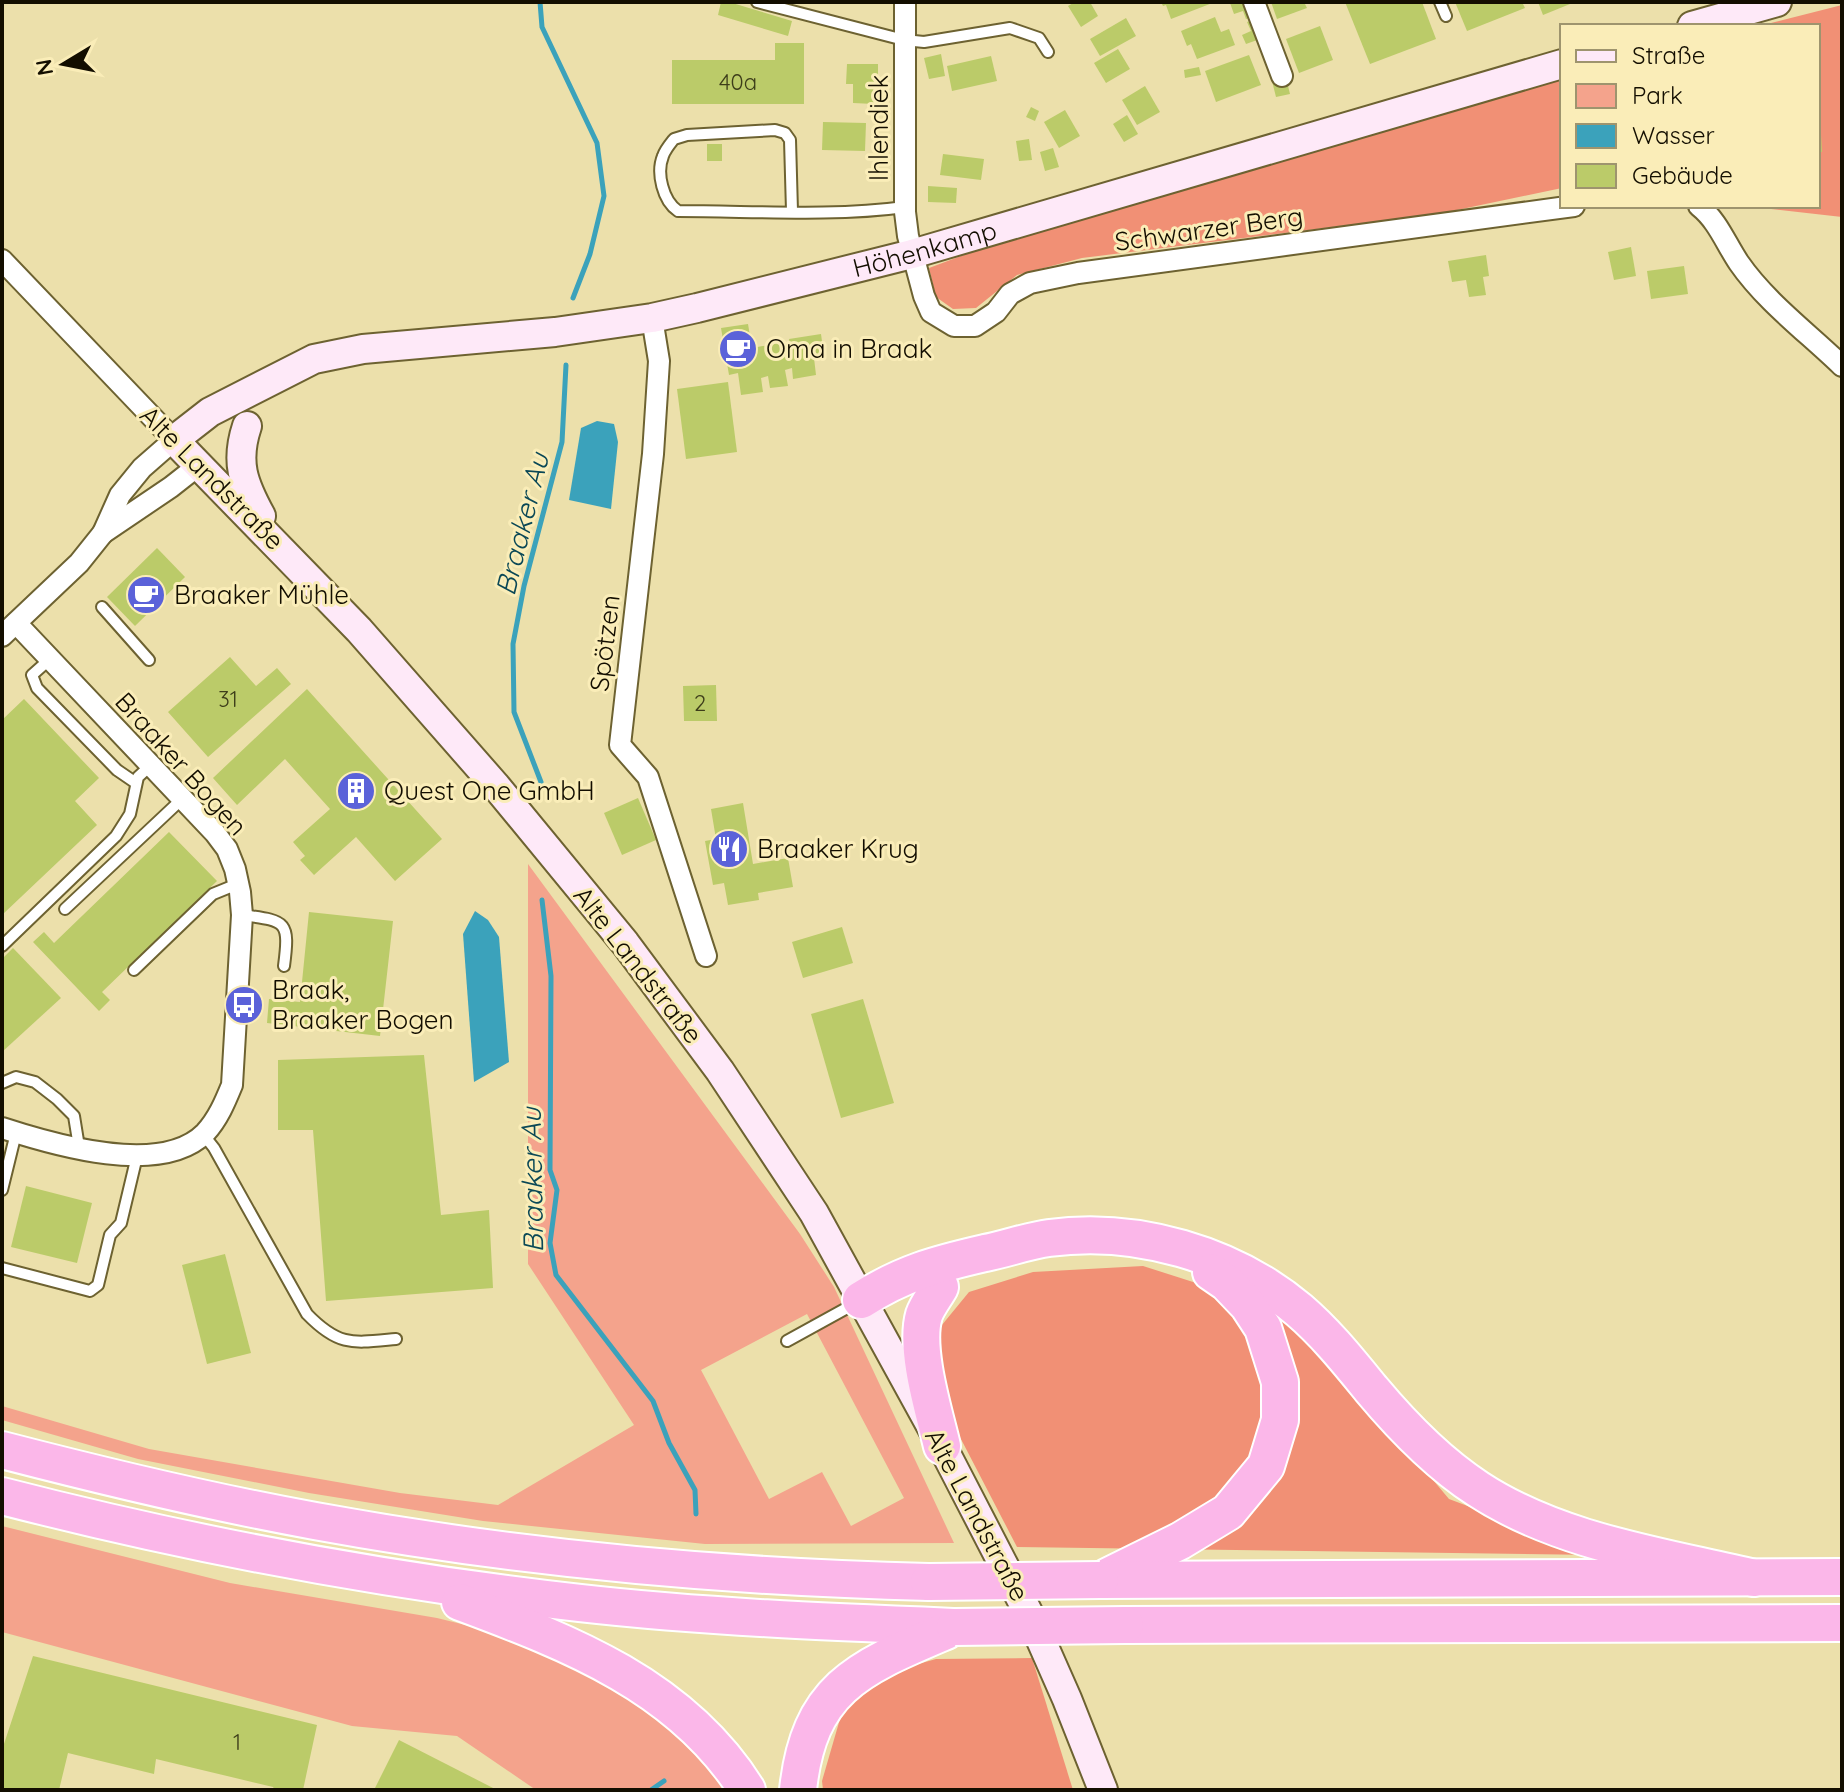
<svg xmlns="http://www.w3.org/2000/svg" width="1844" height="1792" font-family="Quicksand,sans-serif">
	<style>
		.green { fill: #f4a38c; fill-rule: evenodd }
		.forest { fill: #f19075 }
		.water { fill: #3ba2bb }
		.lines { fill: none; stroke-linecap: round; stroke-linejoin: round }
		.stream { stroke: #3ba2bb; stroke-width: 5 }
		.building { fill: #bbcb69 }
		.lane-casing { stroke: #6d6231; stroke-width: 14 }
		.street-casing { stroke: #6d6231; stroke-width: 24 }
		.secondary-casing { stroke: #6d6231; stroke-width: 32 }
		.highway-casing { stroke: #fff; stroke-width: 40 }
		.lane { stroke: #fff; stroke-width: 10 }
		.street { stroke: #fff; stroke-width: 20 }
		.secondary { stroke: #fee9f8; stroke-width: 28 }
		.highway { stroke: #fbb7e9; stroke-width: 36 }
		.highway-bridge-casing { stroke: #fff; stroke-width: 40; stroke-linecap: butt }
		.highway-bridge { stroke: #fbb7e9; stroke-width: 36 }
		.labels { text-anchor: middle; stroke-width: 6; stroke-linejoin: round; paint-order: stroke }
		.number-label { font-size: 22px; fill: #3d3d1a }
		.street-label { font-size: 26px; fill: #130e00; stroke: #faedb8 }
		.poi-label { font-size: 26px; fill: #130e00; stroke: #faedb8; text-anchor: start }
		.water-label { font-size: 28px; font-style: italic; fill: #0b4856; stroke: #faedb8 }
	</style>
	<rect width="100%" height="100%" fill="#ece0ab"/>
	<g class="green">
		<path d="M528,864L800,1234L834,1287L954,1543L705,1544L483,1521L309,1493L138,1459L2,1420V1406L149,1449L400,1493L498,1505L634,1425L528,1264ZM807,1314L904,1498L851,1526L822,1472L769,1499L701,1370Z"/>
		<polygon points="2,1526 230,1583 437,1618 514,1637 648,1702 731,1790 536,1790 457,1736 352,1726 2,1632"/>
	</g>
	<g class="forest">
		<polygon points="1842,5 1842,217 1745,206 1818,206 1818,26 1759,26"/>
		<polygon points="1562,79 1562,188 1438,214 1082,258 1017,275 976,308 953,309 936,297 929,268 985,247"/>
		<polygon points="1143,1266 1281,1310 1360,1393 1449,1499 1598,1555 1017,1547 949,1416 937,1331 969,1292 1033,1272"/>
		<polygon points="1032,1658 1073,1790 823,1790 822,1781 842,1712 879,1675 936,1659"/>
	</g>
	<g class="water">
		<polygon points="597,421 614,424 618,442 611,509 569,500 581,428"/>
		<polygon points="475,911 488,920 499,937 509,1062 474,1082 463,934"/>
	</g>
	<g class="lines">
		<g class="stream">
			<polyline points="540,2 542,27 597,143 604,196 590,254 573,298"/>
			<polyline points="541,782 514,712 513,644 524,586 562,442 566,365"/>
			<polyline points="542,900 551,976 550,1170 557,1190 550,1243 556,1275 653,1401 669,1443 695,1490 696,1514"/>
			<polyline points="651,1790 664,1781"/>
		</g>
	</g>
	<g class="building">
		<polygon points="721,2 729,2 792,21 788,36 718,15"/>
		<polygon points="1075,2 1090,2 1098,16 1081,27 1068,6"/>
		<polygon points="1161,2 1215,2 1171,19 1166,5 1163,6"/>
		<polygon points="1232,2 1246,2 1252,17 1246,19 1243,11 1234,14 1230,3"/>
		<polygon points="1271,2 1304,2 1307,8 1277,19"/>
		<polygon points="1345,2 1422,2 1436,39 1370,64"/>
		<polygon points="1455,2 1522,2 1525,8 1467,31"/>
		<polygon points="1538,2 1575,2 1543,15"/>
		<polygon points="1215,17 1221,32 1229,29 1235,45 1197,59 1191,44 1187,46 1181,31"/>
		<polygon points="1126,18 1136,36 1100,56 1090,39"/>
		<polygon points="1253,20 1260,39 1246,44 1242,35 1251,31 1247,22"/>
		<polygon points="1320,26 1333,60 1299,73 1286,39"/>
		<polygon points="775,43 804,43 804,104 672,104 672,60 775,60"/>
		<polygon points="1118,49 1130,69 1106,83 1094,63"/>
		<polygon points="941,54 945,76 929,79 924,58"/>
		<polygon points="1249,55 1261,85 1216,102 1205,71"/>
		<polygon points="991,56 997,81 952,91 947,66"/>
		<polygon points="847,64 878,64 878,84 873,84 874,104 853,103 853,84 846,84"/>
		<polygon points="1199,67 1201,75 1185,78 1184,70"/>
		<polygon points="1286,78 1290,94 1276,97 1272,81"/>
		<polygon points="1145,86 1160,112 1137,125 1122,100"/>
		<polygon points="1031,107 1039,111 1035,121 1026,117"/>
		<polygon points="1065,110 1080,136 1059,148 1044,122"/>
		<polygon points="1127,115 1138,134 1124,142 1113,124"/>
		<polygon points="1818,118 1820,118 1822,152 1818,152"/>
		<polygon points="823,122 866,123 865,151 822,150"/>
		<polygon points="1029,139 1032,160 1019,161 1016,141"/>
		<rect x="707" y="144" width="15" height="17"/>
		<polygon points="1053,148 1059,167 1045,171 1040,152"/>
		<polygon points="943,154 984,159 981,180 940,175"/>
		<polygon points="928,186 957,188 956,203 928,202"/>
		<polygon points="1631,247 1636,276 1614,280 1608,252"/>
		<polygon points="1486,255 1489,276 1483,277 1486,295 1469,297 1466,280 1452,282 1448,261"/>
		<polygon points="1684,266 1688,294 1651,299 1647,271"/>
		<polygon points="748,324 752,348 779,343 780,352 791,350 789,339 821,334 824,356 814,358 816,375 793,379 792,368 785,370 788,386 770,388 768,376 761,378 763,392 741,395 738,373 729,375 721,328"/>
		<polygon points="728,382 737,452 686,459 677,389"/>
		<polygon points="157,548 185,577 135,626 107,597"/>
		<polygon points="230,657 256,686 277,668 291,684 208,757 168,712"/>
		<polygon points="716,685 717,721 684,721 683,686"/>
		<polygon points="307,689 442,839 395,881 356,837 314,875 300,860 305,856 293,842 330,809 285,759 237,805 213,778"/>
		<polygon points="24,699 99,778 75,801 97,825 2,915 2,720"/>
		<polygon points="638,798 656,840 622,855 604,813"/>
		<polygon points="743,803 753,864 788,858 793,887 758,893 759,900 728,905 724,883 713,885 705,841 716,839 711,809"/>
		<polygon points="169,832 217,881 102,992 110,1000 99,1011 33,942 44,932 54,943"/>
		<polygon points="309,912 393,921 380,1036 267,1023 269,999 300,1002"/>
		<polygon points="842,927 853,963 803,978 792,942"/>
		<polygon points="13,948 61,998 2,1052 2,959"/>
		<polygon points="863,999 894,1103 841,1118 811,1014"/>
		<polygon points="424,1055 441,1215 489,1210 493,1288 326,1301 313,1130 278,1130 278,1060"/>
		<polygon points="26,1186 92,1203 77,1263 11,1247"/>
		<polygon points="225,1254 251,1353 207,1364 182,1265"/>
		<polygon points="33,1656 317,1725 303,1790 275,1790 273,1787 156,1759 154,1774 68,1753 59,1790 2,1790 2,1750"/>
		<polygon points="399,1740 497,1790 374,1790"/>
	</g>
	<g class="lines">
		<defs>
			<g id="lane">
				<polyline points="757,2 904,40 924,42 1010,28 1039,38 1048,52"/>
				<polyline points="1440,2 1446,16"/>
				<path d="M792,211L790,140L785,133L775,130L687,135L674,139C670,144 665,150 663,156C656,173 663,201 678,211C753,211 831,217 905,207"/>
				<polyline points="102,607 149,660"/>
				<polyline points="50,659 32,675 37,688 117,770 136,783"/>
				<polyline points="65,909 182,799"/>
				<path d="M242,915C286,921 290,920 284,966"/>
				<polyline points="2,946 116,836 130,814 138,777 150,766"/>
				<polyline points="134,970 213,894 240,883"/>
				<polyline points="2,1083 16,1077 35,1082 57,1099 74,1116 79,1147"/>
				<path d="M203,1134L214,1148L307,1314C339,1347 353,1343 396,1339"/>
				<polyline points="2,1190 16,1133"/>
				<polyline points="2,1268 90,1291 98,1285 110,1235 121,1223 137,1156"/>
				<polyline points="787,1341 856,1303"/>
			</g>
			<g id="street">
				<polyline points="905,2 905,212 908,236 924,296 931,312 954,326 975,326 996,312 1010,294 1030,283 1078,273 1574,206"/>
				<polyline points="1254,2 1282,76"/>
				<path d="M1699,206C1718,221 1726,244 1739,263C1766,302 1808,333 1842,366"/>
				<polyline points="2,260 174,440 142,468 120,495 103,533 79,563 2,636"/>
				<polyline points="652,318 659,361 653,454 620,745 648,777 706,956"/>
				<polyline points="103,533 171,487 199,465"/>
				<path d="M2,1128C54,1145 161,1177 205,1133C218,1119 225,1102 232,1085L242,915L240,892L235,869L227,849L215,833L16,623"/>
			</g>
			<g id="secondary">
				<polyline points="1692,26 1777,2"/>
				<path d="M247,426C235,462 243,483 261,516"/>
				<path id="s1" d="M1103,1790L1067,1699L1033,1622L942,1446L814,1213L720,1071L625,943L495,785L359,630L174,440L210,412L314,359L363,349L555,332L652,318L697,308L912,254L1562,64"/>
			</g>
			<g id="highway">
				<path d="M940,1287C935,1296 927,1306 924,1315C914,1349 934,1412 942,1446"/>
				<path d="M861,1300C903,1273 937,1264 985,1253C1006,1249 1027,1241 1049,1238C1136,1226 1232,1254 1299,1310C1327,1334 1349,1362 1372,1390C1403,1427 1438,1463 1478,1489C1559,1542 1662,1556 1754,1578"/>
				<path d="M2,1450C106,1477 210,1502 315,1521C517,1558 724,1577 929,1582"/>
				<path d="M2,1496C192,1545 384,1581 580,1603C704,1617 830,1622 955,1627"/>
				<polyline points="1107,1577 1180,1541 1228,1512 1266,1466 1280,1420 1280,1382 1263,1328 1248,1305 1227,1283 1211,1272"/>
				<polyline points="1100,1580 1842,1577"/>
				<path d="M460,1602C570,1643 682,1686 747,1790"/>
				<polyline points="1125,1625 1842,1623"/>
				<path d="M798,1790C809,1687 859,1668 946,1631"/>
			</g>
		</defs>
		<use href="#lane" class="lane-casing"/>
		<use href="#street" class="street-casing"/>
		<use href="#secondary" class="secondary-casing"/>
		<use href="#highway" class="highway-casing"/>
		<use href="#lane" class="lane"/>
		<use href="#street" class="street"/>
		<use href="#secondary" class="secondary"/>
		<use href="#highway" class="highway"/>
		<defs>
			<g id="highway-bridge">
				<polyline points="929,1582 1100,1580"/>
				<polyline points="955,1627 1125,1625"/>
			</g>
		</defs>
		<use href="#highway-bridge" class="highway-bridge-casing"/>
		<use href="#highway-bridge" class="highway-bridge"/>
	</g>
	<defs>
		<symbol id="cafe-disc" viewBox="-11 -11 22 22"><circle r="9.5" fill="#5b62d9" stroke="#faedb8"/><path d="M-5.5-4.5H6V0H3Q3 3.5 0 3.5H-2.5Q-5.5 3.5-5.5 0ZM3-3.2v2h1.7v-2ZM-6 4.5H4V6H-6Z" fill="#fff"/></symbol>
		<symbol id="building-disc" viewBox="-11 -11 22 22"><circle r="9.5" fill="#5b62d9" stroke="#faedb8"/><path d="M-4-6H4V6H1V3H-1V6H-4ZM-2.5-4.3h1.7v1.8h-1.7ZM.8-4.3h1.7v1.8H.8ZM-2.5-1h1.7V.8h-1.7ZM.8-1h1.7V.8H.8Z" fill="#fff"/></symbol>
		<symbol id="restaurant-disc" viewBox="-11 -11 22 22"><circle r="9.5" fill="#5b62d9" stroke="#faedb8"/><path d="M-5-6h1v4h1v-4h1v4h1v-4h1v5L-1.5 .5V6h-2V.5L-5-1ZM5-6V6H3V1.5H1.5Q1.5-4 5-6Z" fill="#fff"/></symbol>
		<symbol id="bus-disc" viewBox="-11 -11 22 22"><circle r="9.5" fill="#5b62d9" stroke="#faedb8"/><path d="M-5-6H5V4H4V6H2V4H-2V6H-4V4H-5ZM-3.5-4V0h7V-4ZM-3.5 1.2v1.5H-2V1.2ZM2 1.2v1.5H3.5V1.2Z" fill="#fff"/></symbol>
	</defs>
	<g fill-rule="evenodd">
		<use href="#cafe-disc" x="716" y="327" width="44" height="44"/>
		<use href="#cafe-disc" x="124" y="573" width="44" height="44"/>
		<use href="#building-disc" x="334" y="769" width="44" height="44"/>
		<use href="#restaurant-disc" x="707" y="827" width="44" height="44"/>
		<use href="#bus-disc" x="222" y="983" width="44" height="44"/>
	</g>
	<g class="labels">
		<g class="number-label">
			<text x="738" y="90">40a</text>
			<text x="228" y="707">31</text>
			<text x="700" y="711">2</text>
			<text x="237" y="1750">1</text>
		</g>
		<g class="street-label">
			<text transform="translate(879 128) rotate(-90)" y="9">Ihlendiek</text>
			<text transform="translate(1209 229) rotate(-8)" y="9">Schwarzer Berg</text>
			<text dy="9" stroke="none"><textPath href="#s1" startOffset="2436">Höhenkamp</textPath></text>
			<text transform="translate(212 478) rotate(45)" y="9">Alte Landstraße</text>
			<text transform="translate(605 643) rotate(-83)" y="9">Spötzen</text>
			<text transform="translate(181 764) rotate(48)" y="9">Braaker Bogen</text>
			<text transform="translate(638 965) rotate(52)" y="9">Alte Landstraße</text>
			<text transform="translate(977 1515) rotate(62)" y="9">Alte Landstraße</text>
		</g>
		<g class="poi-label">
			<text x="766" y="358">Oma in Braak</text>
			<text x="174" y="604">Braaker Mühle</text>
			<text x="384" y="800">Quest One GmbH</text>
			<text x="757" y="858">Braaker Krug</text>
			<text x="272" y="999">Braak,<tspan x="272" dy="30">Braaker Bogen</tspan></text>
		</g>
		<g class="water-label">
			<text transform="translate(522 524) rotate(-76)" y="10">Braaker Au</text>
			<text transform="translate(532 1180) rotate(-91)" y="10">Braaker Au</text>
		</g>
	</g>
	<rect width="1844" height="1792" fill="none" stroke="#130e00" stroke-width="8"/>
	<rect x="1560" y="24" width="260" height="184" fill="#faedb8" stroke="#9e946e" stroke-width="2"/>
	<rect x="1576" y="50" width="40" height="12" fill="#fee9f8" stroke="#9e946e" stroke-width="2"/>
	<text x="1632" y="64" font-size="24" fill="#130e00">Straße</text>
	<rect x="1576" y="84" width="40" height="24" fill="#f4a38c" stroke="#9e946e" stroke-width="2"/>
	<text x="1632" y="104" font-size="24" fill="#130e00">Park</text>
	<rect x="1576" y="124" width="40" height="24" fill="#3ba2bb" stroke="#9e946e" stroke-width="2"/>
	<text x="1632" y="144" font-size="24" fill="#130e00">Wasser</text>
	<rect x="1576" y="164" width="40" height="24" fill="#bbcb69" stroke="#9e946e" stroke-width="2"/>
	<text x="1632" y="184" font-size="24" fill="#130e00">Gebäude</text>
	<g transform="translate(64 64) rotate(260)" stroke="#faedb8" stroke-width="6" paint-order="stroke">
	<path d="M0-6L14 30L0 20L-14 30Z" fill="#130e00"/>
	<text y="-12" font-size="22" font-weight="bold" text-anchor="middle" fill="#130e00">N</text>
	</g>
</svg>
